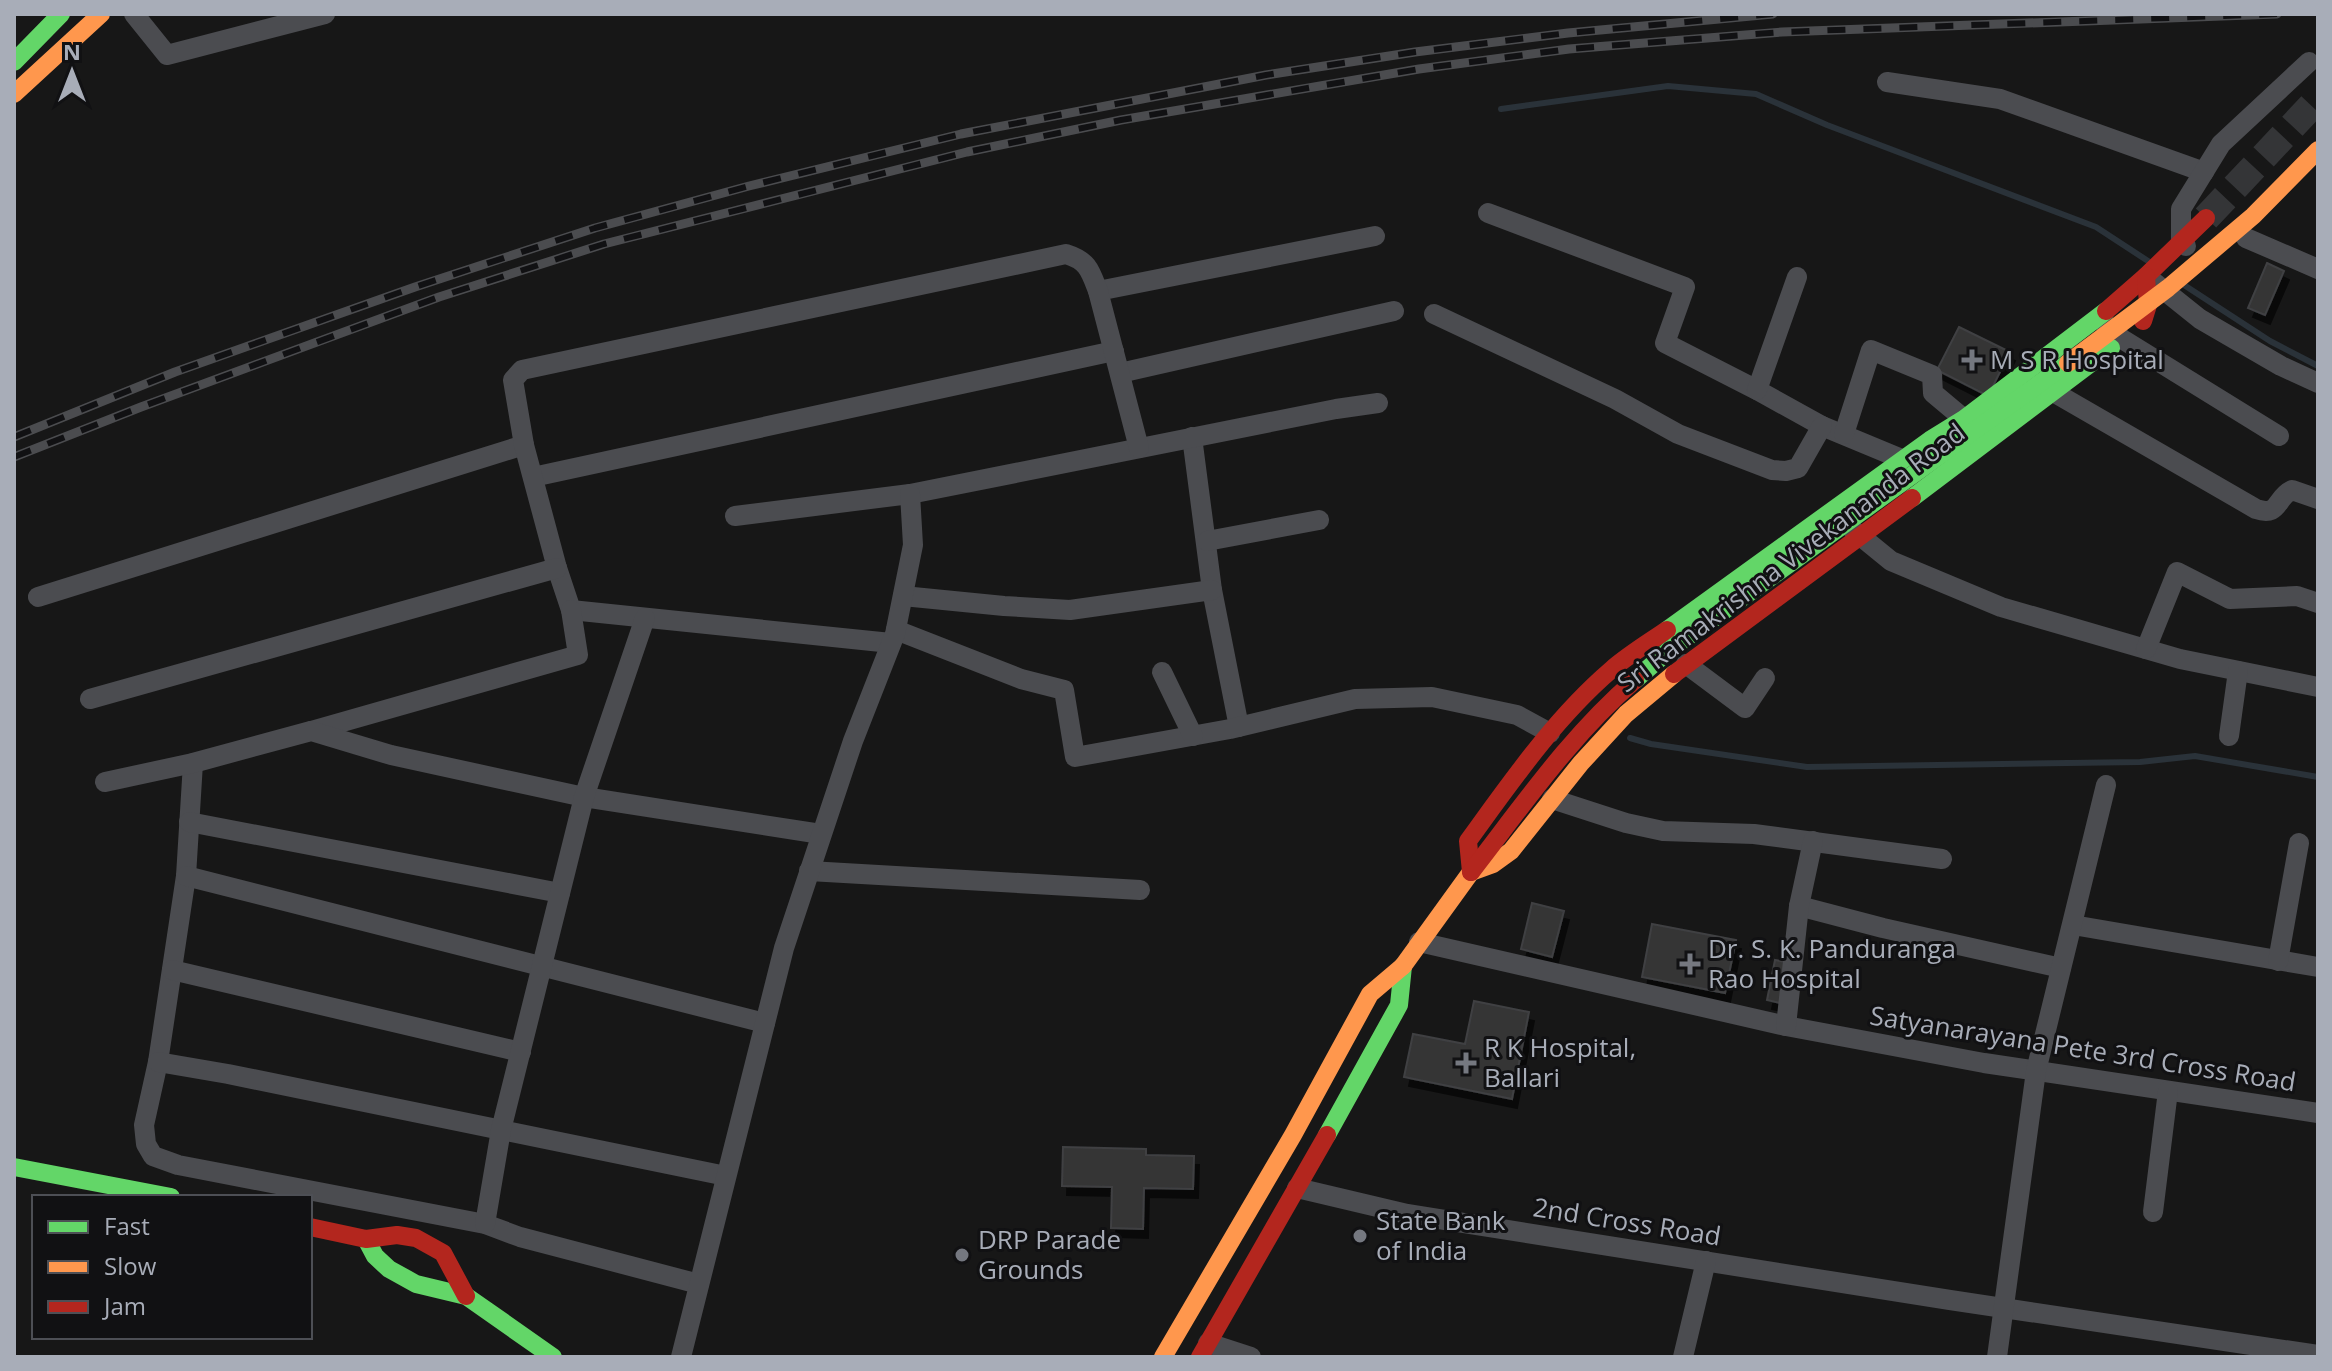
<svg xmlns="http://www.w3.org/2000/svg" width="2332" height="1371" font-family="'Open Sans',sans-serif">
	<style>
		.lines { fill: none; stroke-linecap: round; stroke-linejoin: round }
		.stream { stroke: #2a3239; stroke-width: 6 }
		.building { fill: #353536; stroke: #3f4043; stroke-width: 2; filter: url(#shadow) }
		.secondary-tunnel { stroke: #343537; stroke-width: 28; stroke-dasharray: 28 14; stroke-linecap: butt }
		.street { stroke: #4b4c50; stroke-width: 20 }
		.fast { stroke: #63d668; stroke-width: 18 }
		.slow { stroke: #ff974d; stroke-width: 18 }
		.jam { stroke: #b3261e; stroke-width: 18 }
		.rail-casing { stroke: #4b4c4f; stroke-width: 9 }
		.rail { stroke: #111113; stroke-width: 6; stroke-dasharray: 18; stroke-linecap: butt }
		.fast-bridge { stroke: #63d668; stroke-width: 18 }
		.slow-bridge { stroke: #ff974d; stroke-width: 18 }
		.jam-bridge { stroke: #b3261e; stroke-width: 18 }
		.poi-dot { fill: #757880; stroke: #111113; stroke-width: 3 }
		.labels { text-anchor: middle; stroke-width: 6; stroke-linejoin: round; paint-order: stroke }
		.poi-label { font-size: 26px; fill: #a8adb8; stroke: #111113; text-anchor: start }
		.street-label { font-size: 26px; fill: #a8adb8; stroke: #111113 }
	</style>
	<defs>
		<filter id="shadow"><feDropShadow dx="5" dy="9" stdDeviation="0" flood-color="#0009"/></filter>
	</defs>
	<rect width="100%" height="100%" fill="#171717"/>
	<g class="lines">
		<g class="stream">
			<polyline points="1501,109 1668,86 1756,94 1827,125 2096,227 2148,261"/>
			<polyline points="2184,285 2270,341 2318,366"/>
			<polyline points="1630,738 1651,744 1807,767 2140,762 2195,756 2318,777"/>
		</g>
	</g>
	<g class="building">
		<polygon points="2267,263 2284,271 2265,315 2248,308"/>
		<polygon points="1959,327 2010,352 1988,396 1937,370"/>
		<polygon points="1532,903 1564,911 1552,957 1521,949"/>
		<polygon points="1652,924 1736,940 1725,993 1642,977"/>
		<polygon points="1775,960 1792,963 1784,1004 1767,1000"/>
		<polygon points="1474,1001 1529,1012 1512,1099 1404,1077 1413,1034 1465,1044"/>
		<polygon points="1063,1147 1146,1149 1146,1155 1194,1156 1193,1189 1144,1188 1143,1229 1111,1228 1112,1187 1062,1186"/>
	</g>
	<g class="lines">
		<polyline class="secondary-tunnel" points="2206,218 2318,99"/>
		<g class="street">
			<polyline points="134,14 167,55 325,14"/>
			<polyline points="1887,82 2000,99 2204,172"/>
			<polyline points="1488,213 1685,287 1665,343 1757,390 1822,426 1904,460"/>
			<polyline points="2246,238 2318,269"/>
			<polyline points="2186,246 2181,241 2181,209 2221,144 2309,62"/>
			<polyline points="2155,283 2200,319 2281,366 2318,383"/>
			<polyline points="1098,291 1375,236"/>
			<polyline points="1434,314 1615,399 1678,434 1772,470 1786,471 1798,468 1822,426"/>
			<polyline points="2104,323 2122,339 2279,436"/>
			<polyline points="1120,373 1394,311"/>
			<path d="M2043,386L2256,509C2280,517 2275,498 2292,490L2318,499"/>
			<polyline points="1757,390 1797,277"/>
			<polyline points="1844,434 1871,350 1932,375 1933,393 1964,419"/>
			<polyline points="1192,437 1212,590 1239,727"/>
			<polyline points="533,477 1114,351"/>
			<polyline points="735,516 910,494 1336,409 1378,403"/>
			<polyline points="1853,530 1891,561 2001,607 2180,659 2318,687"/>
			<polyline points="1207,541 1319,520"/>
			<polyline points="903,596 1004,606 1070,610 1212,590"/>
			<polyline points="38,597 524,445"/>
			<polyline points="896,630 1021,679 1064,690 1075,757 1230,729 1355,699 1432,697 1517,715 1550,733"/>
			<path d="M891,643L571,610L557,568L524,445L513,380L522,370L1066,254C1088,261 1090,270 1098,291L1139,448"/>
			<polyline points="2146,649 2177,572 2230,599 2297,596 2318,603"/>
			<polyline points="1686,664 1745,708 1765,678"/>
			<polyline points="1162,672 1193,736"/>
			<polyline points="90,699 557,568"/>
			<polyline points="311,731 578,655 571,610"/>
			<polyline points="2229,736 2238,671"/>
			<polyline points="193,763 186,876 158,1062 144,1125 146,1144 153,1156 178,1165 485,1224 520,1237 699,1284"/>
			<polyline points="105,782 193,763 311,731 391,755 584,797 821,834"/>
			<polyline points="1552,799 1626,823 1663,831 1754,834 1942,859"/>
			<polyline points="189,822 560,893"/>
			<polyline points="809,871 1140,890"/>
			<polyline points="186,876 765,1023"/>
			<polyline points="1799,906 1883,928 2061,968"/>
			<polyline points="2073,925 2318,967"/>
			<polyline points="1419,942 1786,1026 1984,1063 2318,1113"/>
			<polyline points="2278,961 2299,843"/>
			<polyline points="172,970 521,1052"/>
			<polyline points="1786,1026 1799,906 1813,841"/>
			<polyline points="158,1062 228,1074 726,1176"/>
			<polyline points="1297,1188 1407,1214 1950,1300 2318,1355"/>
			<polyline points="2153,1212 2168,1091"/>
			<polyline points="485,1224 501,1130 584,797 645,618"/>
			<polyline points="1208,1343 1251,1357"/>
			<polyline points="681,1357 784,948 853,741 895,634 913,545 910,494"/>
			<polyline points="1683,1357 1706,1261"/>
			<polyline points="1997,1357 2036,1071 2106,785"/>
		</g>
		<g class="fast">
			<polyline points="14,62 61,14"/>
			<polyline points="1912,498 2111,348"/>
			<polyline points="1667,630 1930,440 1964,419 2106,311"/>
			<polyline points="1327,1135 1399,1005 1403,966"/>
			<polyline points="14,1167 171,1197"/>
			<polyline points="366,1239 375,1256 389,1269 416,1284 466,1296 553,1357"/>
		</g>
		<g class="slow">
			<polyline points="14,94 101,14"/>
			<polyline points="1403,966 1471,872 1493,864 1511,851 1581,763 1626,714 1674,674"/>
			<polyline points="1163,1357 1293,1135 1370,994 1403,966"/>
		</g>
		<g class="jam">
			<polyline points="2106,311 2146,276 2206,218"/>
			<polyline points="2143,321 2148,305 2146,276"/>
			<polyline points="1674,674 1912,498"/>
			<path d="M1471,872L1468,841C1511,782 1555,718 1611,670C1628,655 1648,643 1667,630"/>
			<polyline points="310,1227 366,1239 397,1235 416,1238 443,1253 466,1296"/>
			<polyline points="1200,1357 1327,1135"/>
		</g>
		<defs>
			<g id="rail">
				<polyline points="14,437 175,372 415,287 595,228 749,186 961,134 1266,75 1415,52 1568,33 1773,14"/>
				<polyline points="14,457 141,407 439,297 604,244 967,152 1121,120 1419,69 1569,49 1782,32 2277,14"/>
			</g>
		</defs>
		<use href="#rail" class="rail-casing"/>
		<use href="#rail" class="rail"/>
		<polyline class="fast-bridge" points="1635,680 1668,651 2068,363"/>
		<polyline class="slow-bridge" points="2068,363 2168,288 2253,216 2318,150"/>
		<path class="jam-bridge" d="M1471,872C1523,805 1571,735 1635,680"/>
	</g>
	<g class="poi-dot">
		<path d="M1968 348h8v8h8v8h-8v8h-8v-8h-8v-8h8z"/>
		<path d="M1686 952h8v8h8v8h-8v8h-8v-8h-8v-8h8z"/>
		<path d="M1462 1051h8v8h8v8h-8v8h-8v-8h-8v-8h8z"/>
		<circle cx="1360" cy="1236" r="8"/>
		<circle cx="962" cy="1255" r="8"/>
	</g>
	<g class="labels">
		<g class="poi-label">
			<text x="1990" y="369">M S R Hospital</text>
			<text x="1708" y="958">Dr. S. K. Panduranga<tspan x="1708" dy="30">Rao Hospital</tspan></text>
			<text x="1484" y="1057">R K Hospital,<tspan x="1484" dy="30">Ballari</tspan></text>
			<text x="1376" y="1230">State Bank<tspan x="1376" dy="30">of India</tspan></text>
			<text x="978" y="1249">DRP Parade<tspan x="978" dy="30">Grounds</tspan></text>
		</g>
		<g class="street-label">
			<text transform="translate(1791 558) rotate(-37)" y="9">Sri Ramakrishna Vivekananda Road</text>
			<text transform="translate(2083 1049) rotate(9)" y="9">Satyanarayana Pete 3rd Cross Road</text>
			<text transform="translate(1627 1222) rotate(9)" y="9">2nd Cross Road</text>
		</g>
	</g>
	<rect width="2332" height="1371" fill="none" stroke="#a8adb8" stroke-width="32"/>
	<rect x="32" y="1195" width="280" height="144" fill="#111113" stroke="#4d4f55" stroke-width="2"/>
	<rect x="48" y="1221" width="40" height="12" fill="#63d668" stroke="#4d4f55" stroke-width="2"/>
	<text x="104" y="1235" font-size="24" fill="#a8adb8">Fast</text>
	<rect x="48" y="1261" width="40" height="12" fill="#ff974d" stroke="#4d4f55" stroke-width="2"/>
	<text x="104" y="1275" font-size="24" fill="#a8adb8">Slow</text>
	<rect x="48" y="1301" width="40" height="12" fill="#b3261e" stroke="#4d4f55" stroke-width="2"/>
	<text x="104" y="1315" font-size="24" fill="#a8adb8">Jam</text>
	<g transform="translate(72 72)" stroke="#111113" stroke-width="6" paint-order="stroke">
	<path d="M0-6L14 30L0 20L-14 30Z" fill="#a8adb8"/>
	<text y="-12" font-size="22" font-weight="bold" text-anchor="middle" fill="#a8adb8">N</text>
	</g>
</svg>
